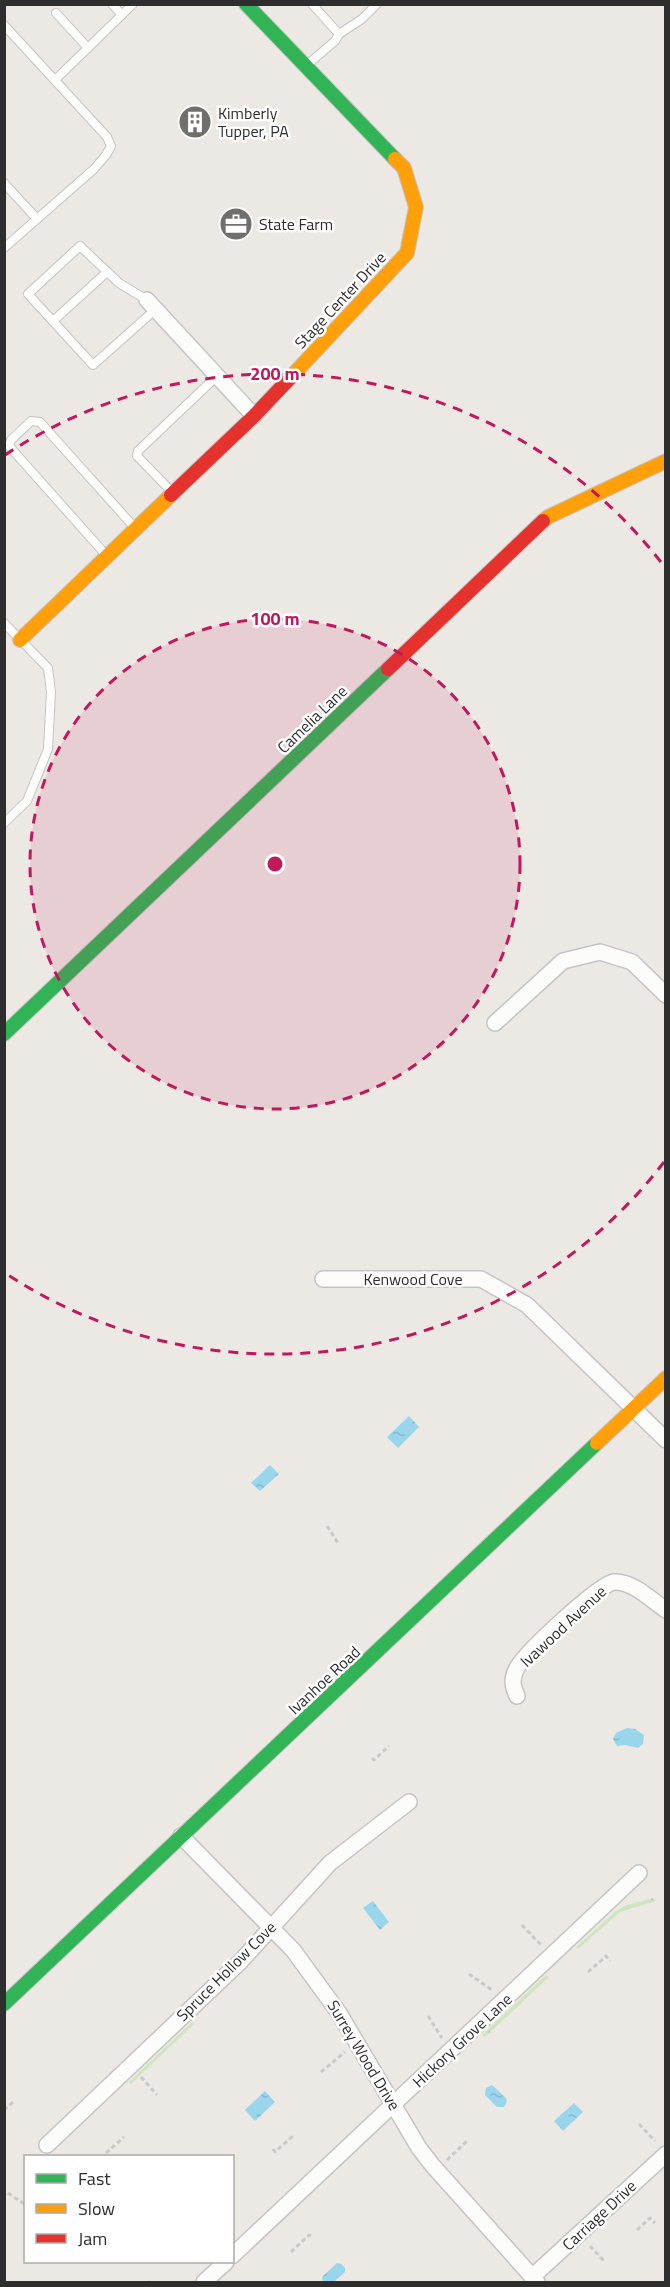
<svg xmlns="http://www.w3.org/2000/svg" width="670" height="2287" font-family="'Titillium Web',sans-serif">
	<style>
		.grass { fill: url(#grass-tufts) }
		.water { fill: url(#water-ripples) }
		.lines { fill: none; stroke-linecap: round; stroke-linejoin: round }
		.lane-casing { stroke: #c5c4c5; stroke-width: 10 }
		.street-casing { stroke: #c5c4c5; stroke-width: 18 }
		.fast-casing { stroke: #c5c4c5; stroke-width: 16 }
		.slow-casing { stroke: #c5c4c5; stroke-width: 16 }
		.jam-casing { stroke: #c5c4c5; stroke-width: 16 }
		.path { stroke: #c9c9c8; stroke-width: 3; stroke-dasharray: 4.5 3; stroke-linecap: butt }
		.lane { stroke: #fcfcfb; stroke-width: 8 }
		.street { stroke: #fcfcfb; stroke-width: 15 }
		.fast { stroke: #30b455; stroke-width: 14 }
		.slow { stroke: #ff9f0a; stroke-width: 14 }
		.jam { stroke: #e5322d; stroke-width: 14 }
		.ring { fill: none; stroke: #c2185b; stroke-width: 3; stroke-dasharray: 10 8 }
		.labels { text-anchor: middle; stroke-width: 5; stroke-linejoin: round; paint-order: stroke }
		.poi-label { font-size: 16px; fill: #2e2e2e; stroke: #fff; text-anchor: start }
		.street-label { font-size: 16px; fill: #2e2e2e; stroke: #fff }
		.centre { fill: #c2185b; stroke: #fff; stroke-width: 3 }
		.ring-label { font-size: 18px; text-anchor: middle; font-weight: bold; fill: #c2185b; stroke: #fff; stroke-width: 5; stroke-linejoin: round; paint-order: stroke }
	</style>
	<defs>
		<pattern id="grass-tufts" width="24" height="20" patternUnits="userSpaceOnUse" patternTransform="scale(1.5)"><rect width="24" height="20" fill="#cee6be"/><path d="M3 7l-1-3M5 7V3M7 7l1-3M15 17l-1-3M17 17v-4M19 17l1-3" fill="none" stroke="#b1c6a4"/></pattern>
		<pattern id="water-ripples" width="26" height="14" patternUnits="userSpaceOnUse" patternTransform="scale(1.5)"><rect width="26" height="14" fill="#99d6ec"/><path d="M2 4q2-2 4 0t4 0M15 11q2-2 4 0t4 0" fill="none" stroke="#84b8cb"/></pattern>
	</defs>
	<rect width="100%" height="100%" fill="#ece8e4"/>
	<g class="grass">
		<polygon points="653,1898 656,1901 653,1902 620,1912 578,1949 576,1947 616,1911 627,1905"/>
		<polygon points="546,1975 549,1977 485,2037 482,2035"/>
		<polygon points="192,2022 194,2024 131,2084 129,2082"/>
	</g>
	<g class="water">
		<polygon points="409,1416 419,1427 398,1448 387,1437"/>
		<polygon points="270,1465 279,1474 260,1491 251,1483"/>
		<polygon points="627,1728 635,1729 644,1735 643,1744 638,1748 625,1745 617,1746 613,1739 616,1733"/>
		<polygon points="373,1901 389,1922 380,1930 363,1908"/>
		<polygon points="492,2085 506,2098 507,2102 504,2107 497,2107 485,2095 486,2088"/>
		<polygon points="265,2091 275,2102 255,2121 245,2110"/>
		<polygon points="574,2103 583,2112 563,2131 554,2121"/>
		<polygon points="337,2263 341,2264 345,2268 345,2272 334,2282 323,2282 322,2277"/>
	</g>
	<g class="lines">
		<defs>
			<g id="lane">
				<polyline points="112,4 122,15"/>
				<polyline points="56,13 88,48"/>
				<polyline points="4,25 107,137 111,146 106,155 94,169 4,248"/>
				<polyline points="339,34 362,19 377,4"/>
				<polyline points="307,65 335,41 339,34 312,4"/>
				<polyline points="55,80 133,4"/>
				<polyline points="4,183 37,219"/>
				<polyline points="147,300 119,283 80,246 28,294 93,365 156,309"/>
				<polyline points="53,321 107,272"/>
				<polyline points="172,492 137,456 138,451 217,376"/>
				<polyline points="106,555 9,446 11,440 31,421 40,422 134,527"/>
				<polyline points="4,623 48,668 51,692 48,749 27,801 4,823"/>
			</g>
			<g id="street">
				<polyline points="147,300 254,416"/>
				<polyline points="495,1023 563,961 600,952 632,962 666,995"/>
				<polyline points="323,1279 481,1279 527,1305 666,1440"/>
				<path d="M517,1696C513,1687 511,1680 516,1670C522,1655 599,1584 614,1582C633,1581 651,1600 666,1610"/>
				<polyline points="181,1836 293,1950 339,2013 419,2148 433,2166 537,2282"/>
				<polyline points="47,2145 240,1962 330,1863 409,1802"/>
				<polyline points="232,2256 639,1873"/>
				<polyline points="532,2277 666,2154"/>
				<polyline points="204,2282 226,2262"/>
			</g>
			<g id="fast">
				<polyline points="246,4 395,159"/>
				<polyline points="4,1034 388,669"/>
				<polyline points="4,2004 597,1443"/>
			</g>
			<g id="slow">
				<polyline points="291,377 407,253 416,207 404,168 395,159"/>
				<polyline points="543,521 548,517 666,461"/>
				<polyline points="20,640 171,495"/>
				<polyline points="597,1443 666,1378"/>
			</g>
			<g id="jam">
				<polyline points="171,495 254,416 291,377"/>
				<polyline points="388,669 543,521"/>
			</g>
		</defs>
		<use href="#lane" class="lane-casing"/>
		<use href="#street" class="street-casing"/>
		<use href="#fast" class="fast-casing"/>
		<use href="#slow" class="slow-casing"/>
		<use href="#jam" class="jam-casing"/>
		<g class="path">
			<polyline points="327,1526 338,1543"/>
			<polyline points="372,1758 374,1760 389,1746"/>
			<polyline points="522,1925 541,1945"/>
			<polyline points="588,1972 606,1956 610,1961"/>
			<polyline points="469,1974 492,1990"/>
			<polyline points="428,2016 442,2038"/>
			<polyline points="321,2072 345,2052"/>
			<polyline points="141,2077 157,2095"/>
			<polyline points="4,2110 13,2102"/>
			<polyline points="639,2124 655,2141"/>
			<polyline points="273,2149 275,2152 293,2136"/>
			<polyline points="106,2153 124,2137"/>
			<polyline points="447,2160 468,2140"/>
			<polyline points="8,2193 26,2205"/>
			<polyline points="637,2230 650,2218 655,2223"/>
			<polyline points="590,2246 605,2262"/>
			<polyline points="291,2252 309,2235 311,2236"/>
			<polyline points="148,2281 149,2282"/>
		</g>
		<use href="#lane" class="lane"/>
		<use href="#street" class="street"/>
		<use href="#fast" class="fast"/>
		<use href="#slow" class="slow"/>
		<use href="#jam" class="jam"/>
	</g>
	<circle cx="275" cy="864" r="245" fill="#c2185b" fill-opacity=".12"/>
	<g class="ring">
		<circle cx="275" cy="864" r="245"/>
		<path d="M664 1162A490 490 0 0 1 5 1273M5 455A490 490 0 0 1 664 566"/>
	</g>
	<defs>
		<symbol id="building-disc" viewBox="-11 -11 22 22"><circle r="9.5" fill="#706f6e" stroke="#fff"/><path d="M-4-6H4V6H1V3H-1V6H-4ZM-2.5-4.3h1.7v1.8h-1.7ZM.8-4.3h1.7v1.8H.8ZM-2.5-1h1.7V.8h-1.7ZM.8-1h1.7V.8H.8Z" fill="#fff"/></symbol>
		<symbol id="office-disc" viewBox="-11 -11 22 22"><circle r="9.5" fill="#706f6e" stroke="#fff"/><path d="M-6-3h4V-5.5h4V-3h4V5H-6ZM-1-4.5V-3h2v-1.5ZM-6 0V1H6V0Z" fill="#fff"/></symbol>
	</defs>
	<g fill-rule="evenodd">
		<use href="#building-disc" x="176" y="103" width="38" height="38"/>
		<use href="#office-disc" x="217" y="205" width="38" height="38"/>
	</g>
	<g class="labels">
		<g class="poi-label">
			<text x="218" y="119">Kimberly<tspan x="218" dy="18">Tupper, PA</tspan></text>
			<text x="259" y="230">State Farm</text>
		</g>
		<g class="street-label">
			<text transform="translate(340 300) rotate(-47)" y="6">Stage Center Drive</text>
			<text transform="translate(312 719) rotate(-44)" y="6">Camelia Lane</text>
			<text x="413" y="1285">Kenwood Cove</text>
			<text transform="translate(563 1626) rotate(-43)" y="6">Ivawood Avenue</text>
			<text transform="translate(324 1680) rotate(-43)" y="6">Ivanhoe Road</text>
			<text transform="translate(226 1971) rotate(-45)" y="6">Spruce Hollow Cove</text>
			<text transform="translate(462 2040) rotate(-43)" y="6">Hickory Grove Lane</text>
			<text transform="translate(364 2055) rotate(59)" y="6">Surrey Wood Drive</text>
			<text transform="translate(599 2215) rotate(-43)" y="6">Carriage Drive</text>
		</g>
	</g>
	<circle cx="275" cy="864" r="9" class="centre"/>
	<g class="ring-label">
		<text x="275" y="380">200 m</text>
		<text x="275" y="625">100 m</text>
	</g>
	<rect width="670" height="2287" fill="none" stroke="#2e2e2e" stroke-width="12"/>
	<rect x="24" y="2155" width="210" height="108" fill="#ffffff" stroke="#ababab" stroke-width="1.5"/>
	<rect x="36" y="2174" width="30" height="9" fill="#30b455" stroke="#ababab" stroke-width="1.5"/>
	<text x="78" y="2185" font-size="18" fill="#2e2e2e">Fast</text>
	<rect x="36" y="2204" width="30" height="9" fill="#ff9f0a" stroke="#ababab" stroke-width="1.5"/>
	<text x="78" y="2215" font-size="18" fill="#2e2e2e">Slow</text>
	<rect x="36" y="2234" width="30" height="9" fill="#e5322d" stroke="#ababab" stroke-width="1.5"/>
	<text x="78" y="2245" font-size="18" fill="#2e2e2e">Jam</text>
</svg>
